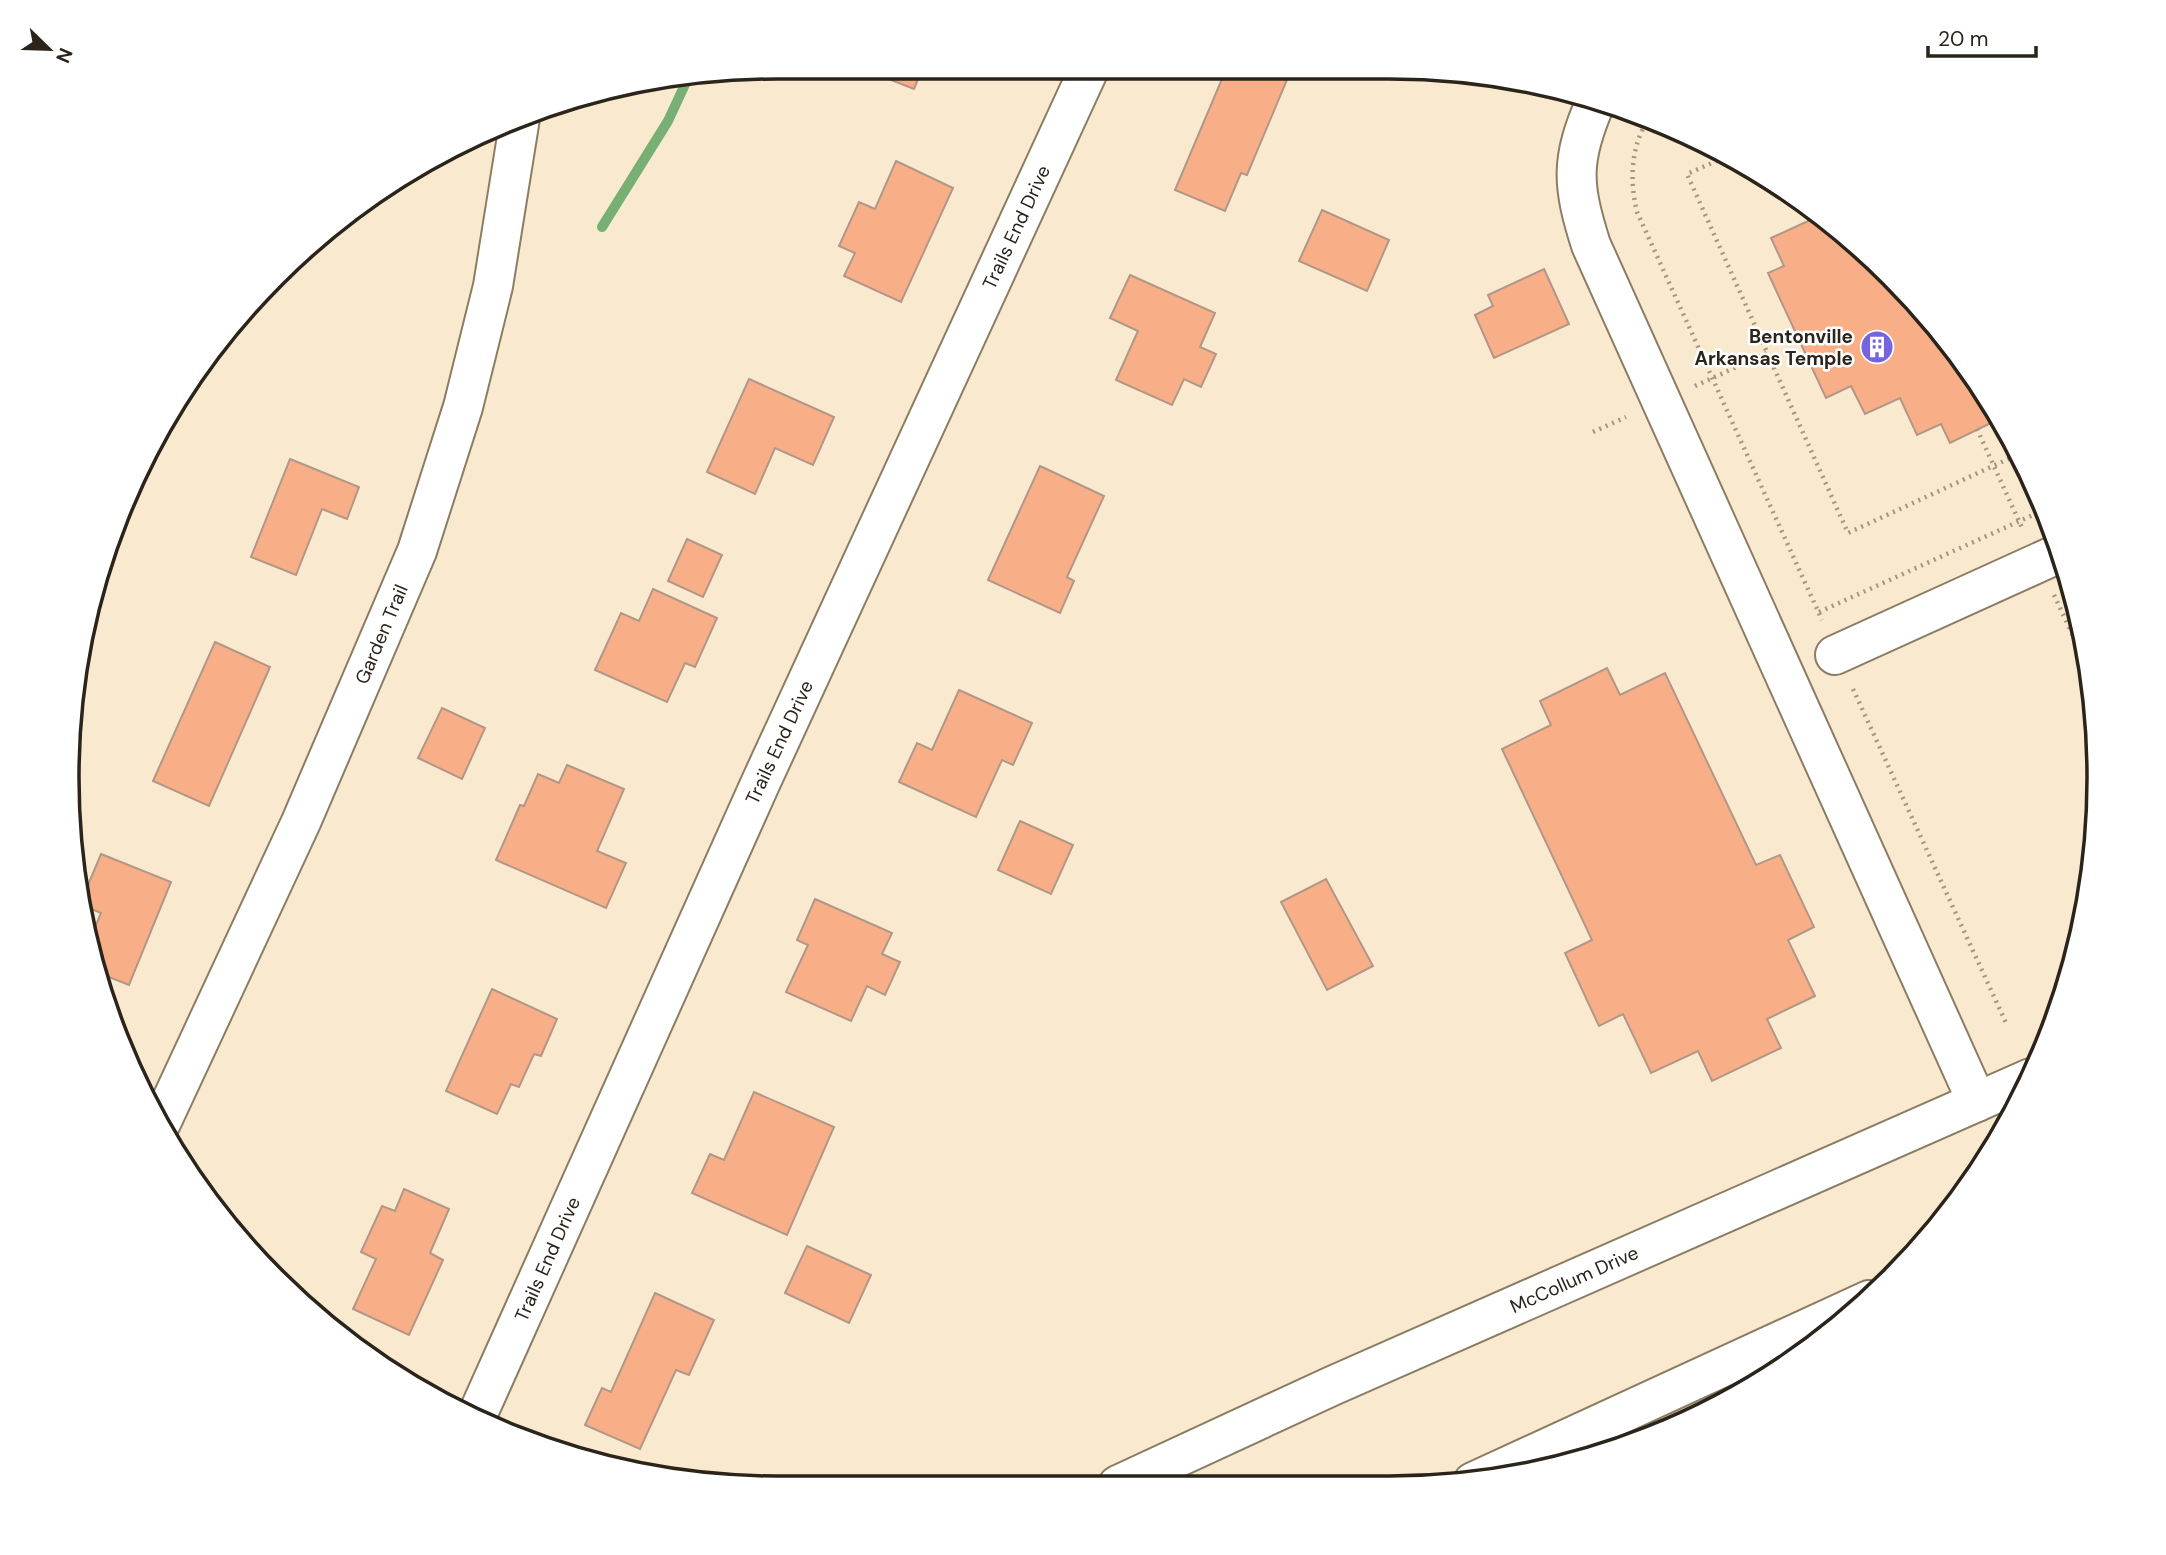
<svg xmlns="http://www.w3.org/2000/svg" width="2166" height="1555" font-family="'DM Sans',sans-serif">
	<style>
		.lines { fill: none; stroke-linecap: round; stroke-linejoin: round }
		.stream { stroke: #77af75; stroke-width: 10 }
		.building { fill: #f8af87; stroke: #b29688; stroke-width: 2 }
		.minor-casing { stroke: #8b7d64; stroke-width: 42 }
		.highway-casing { stroke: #8b7d64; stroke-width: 42 }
		.path { stroke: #a29783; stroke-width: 4.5; stroke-dasharray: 2 5; stroke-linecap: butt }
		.minor { stroke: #fff; stroke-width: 38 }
		.highway { stroke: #fff; stroke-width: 38 }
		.labels { text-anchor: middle; stroke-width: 5; stroke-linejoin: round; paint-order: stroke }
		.street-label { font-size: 19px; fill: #2a241a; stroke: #fff }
		.poi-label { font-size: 19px; font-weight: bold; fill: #2a241a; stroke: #fff; text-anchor: end }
		.rim { fill: none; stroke: #2a241a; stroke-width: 3.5 }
	</style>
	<rect width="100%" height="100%" fill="#f9eacf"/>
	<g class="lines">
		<polyline class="stream" points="602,227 668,121 688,78"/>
	</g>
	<g class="building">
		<polygon points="858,67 923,67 914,89"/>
		<polygon points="1227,67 1270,67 1289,75 1247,175 1241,173 1225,211 1175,190"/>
		<polygon points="896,161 953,188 901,302 844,276 855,253 839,246 859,202 875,209"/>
		<polygon points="1322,210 1389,240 1367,291 1299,261"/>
		<polygon points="1819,216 1857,243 1923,309 2001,418 1950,443 1941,424 1917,435 1900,398 1865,414 1851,386 1826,398 1768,273 1784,266 1771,238"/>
		<polygon points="1544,269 1569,324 1494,358 1475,315 1493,306 1488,295"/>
		<polygon points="1130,275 1215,313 1200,347 1216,354 1201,387 1184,379 1172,405 1116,380 1138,331 1110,318"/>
		<polygon points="749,379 834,417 813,465 775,448 755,494 707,472"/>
		<polygon points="290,459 359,487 347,519 322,509 296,575 251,557"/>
		<polygon points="1040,466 1104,496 1067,577 1074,581 1060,613 988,580"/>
		<polygon points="687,539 722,555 703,597 668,581"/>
		<polygon points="653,589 717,618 695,667 685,663 667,702 595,670 621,613 639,621"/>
		<polygon points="215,642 270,667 209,806 153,781"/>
		<polygon points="1607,668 1620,695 1665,673 1756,865 1780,855 1814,927 1788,940 1815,996 1767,1019 1781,1048 1712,1081 1698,1051 1651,1073 1623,1014 1599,1026 1565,953 1592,940 1502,749 1551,725 1540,701"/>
		<polygon points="959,690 1032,723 1013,765 1002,760 976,817 899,782 917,743 932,750"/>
		<polygon points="442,708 485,728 462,779 418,758"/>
		<polygon points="567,765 624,789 597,851 626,863 606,908 496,860 520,805 524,806 538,774 559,783"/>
		<polygon points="1020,821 1073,845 1051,894 998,870"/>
		<polygon points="101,854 171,882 129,985 96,972 89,942 101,913 80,904"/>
		<polygon points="1326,879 1373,966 1327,990 1281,902"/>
		<polygon points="815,899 892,933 882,954 900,962 885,995 867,986 851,1021 786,992 808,945 797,940"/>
		<polygon points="492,989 557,1019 541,1056 534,1054 519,1087 511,1084 497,1114 446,1091"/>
		<polygon points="754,1092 834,1127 787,1235 692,1193 710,1154 724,1160"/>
		<polygon points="404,1189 449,1209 430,1253 443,1260 409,1335 353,1309 376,1259 361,1252 382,1206 395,1211"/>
		<polygon points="807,1246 871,1275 849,1323 785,1293"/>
		<polygon points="655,1293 714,1320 689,1375 676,1370 640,1449 585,1425 602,1388 611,1392"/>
	</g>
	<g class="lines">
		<defs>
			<g id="minor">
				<path d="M1596,101C1570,160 1572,185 1591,245L1977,1102"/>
				<polyline points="1835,655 2062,552"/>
				<polyline points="161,1123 301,822 417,551 463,407 493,286 520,118"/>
				<polyline points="475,1420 760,784 1090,67"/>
				<polyline points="1118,1485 1332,1386 2031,1078"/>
			</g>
			<polyline id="highway" points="1473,1482 1869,1300"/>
		</defs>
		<use href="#minor" class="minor-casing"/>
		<use href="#highway" class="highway-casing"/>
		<g class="path">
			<path d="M1649,117C1631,147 1629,178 1637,212L1822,620"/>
			<polyline points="1730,155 1687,174 1848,533 2019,454"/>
			<polyline points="1695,386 1767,353"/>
			<polyline points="1977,429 2023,530"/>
			<polyline points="1593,432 1626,417"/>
			<polyline points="2054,595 2091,674"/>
			<polyline points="1819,612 2044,510"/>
			<polyline points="1853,689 2007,1025"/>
		</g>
		<use href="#minor" class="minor"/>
		<use href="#highway" class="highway"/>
	</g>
	<defs>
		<symbol id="building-disc" viewBox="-11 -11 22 22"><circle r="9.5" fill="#7465df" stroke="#fff"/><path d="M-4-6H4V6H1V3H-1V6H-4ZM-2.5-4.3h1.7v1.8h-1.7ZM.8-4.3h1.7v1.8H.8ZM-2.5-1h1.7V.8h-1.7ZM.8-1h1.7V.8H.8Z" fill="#fff"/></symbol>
	</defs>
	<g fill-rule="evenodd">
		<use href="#building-disc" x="1858" y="328" width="38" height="38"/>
	</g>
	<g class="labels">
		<g class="street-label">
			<text transform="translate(1016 227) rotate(-65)" y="7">Trails End Drive</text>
			<text transform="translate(381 634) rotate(-67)" y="7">Garden Trail</text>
			<text transform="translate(779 742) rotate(-65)" y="7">Trails End Drive</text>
			<text transform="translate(547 1259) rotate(-66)" y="7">Trails End Drive</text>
			<text transform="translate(1574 1279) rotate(-24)" y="7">McCollum Drive</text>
		</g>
		<g class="poi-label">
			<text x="1853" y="343">Bentonville<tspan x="1853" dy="22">Arkansas Temple</tspan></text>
		</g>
	</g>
	<path d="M0 0H2166V1555H0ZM777 79H1389A698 698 0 0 1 2087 777V778A698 698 0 0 1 1389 1476H777A698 698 0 0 1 79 778V777A698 698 0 0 1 777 79Z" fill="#fff" fill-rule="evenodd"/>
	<path class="rim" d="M777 79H1389A698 698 0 0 1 2087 777V778A698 698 0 0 1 1389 1476H777A698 698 0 0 1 79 778V777A698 698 0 0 1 777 79Z"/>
	<g transform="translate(49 49) rotate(113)" stroke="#ffffff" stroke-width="5" paint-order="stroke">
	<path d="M0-5L12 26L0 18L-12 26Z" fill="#2a241a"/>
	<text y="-10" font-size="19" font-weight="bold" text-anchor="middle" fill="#2a241a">N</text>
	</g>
	<path d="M1928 46v10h108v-10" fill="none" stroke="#2a241a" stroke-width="3.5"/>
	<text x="1938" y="46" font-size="21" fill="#2a241a" stroke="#ffffff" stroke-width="5" paint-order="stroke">20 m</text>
</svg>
